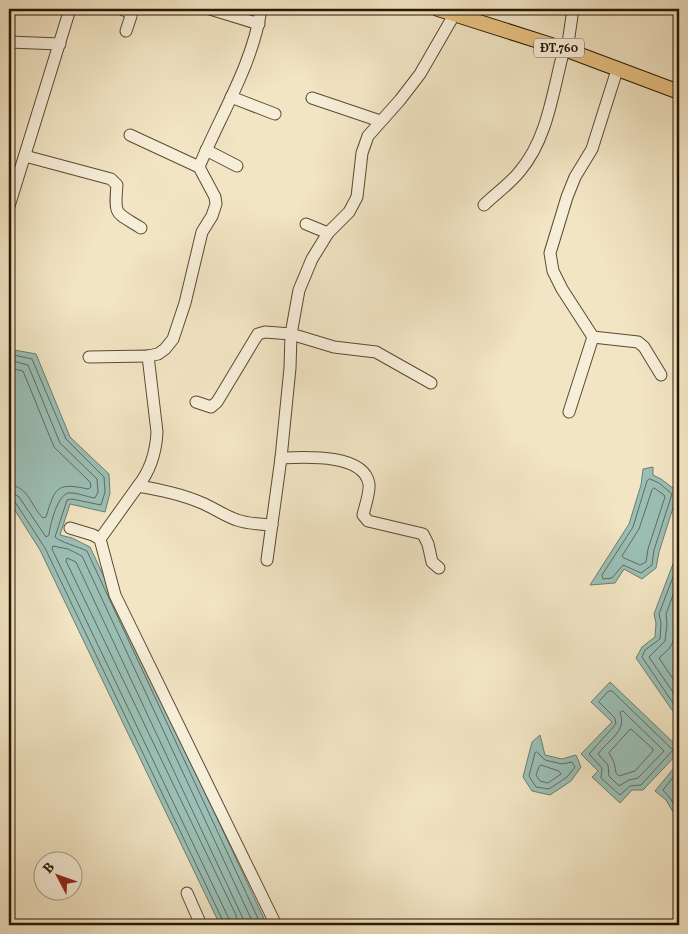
<svg xmlns="http://www.w3.org/2000/svg" width="688" height="934" font-family="Vollkorn,serif">
	<style>
		.water { fill: #9bbfb6; stroke: #6d7c6e }
		.lines { fill: none; stroke-linecap: round; stroke-linejoin: round }
		.shore { stroke: #626b5c; stroke-width: 1 }
		.minor-casing { stroke: #5a4a32; stroke-width: 13 }
		.major-casing { stroke: #281702; stroke-width: 16 }
		.minor { stroke: #f7eed9; stroke-width: 11 }
		.major { stroke: #e9c282; stroke-width: 14 }
		.labels { text-anchor: middle; stroke-width: 4; stroke-linejoin: round; paint-order: stroke }
		.shield { fill: #f7eed9; stroke: #665842; stroke-width: 1 }
		.shield-label { font-size: 12px; font-weight: bold; fill: #281702 }
	</style>
	<rect width="100%" height="100%" fill="#f2e5c4"/>
	<filter id="stains"><feTurbulence type="fractalNoise" baseFrequency=".004" numOctaves="4"/><feColorMatrix values="0 0 0 0 .2 0 0 0 0 .09 0 0 0 0 .02 0 0 0 .5 -.17"/></filter>
	<radialGradient id="worn" r=".72"><stop offset=".6" stop-color="#630" stop-opacity="0"/><stop offset="1" stop-color="#630" stop-opacity=".3"/></radialGradient>
	<g class="water">
		<polygon points="9,349 36,354 70,437 109,474 110,493 105,512 70,504 60,535 72,538 90,547 267,925 220,925 40,550 9,501"/>
		<polygon points="653,467 653,475 661,479 678,492 659,552 656,568 642,579 624,569 615,583 590,585 629,524 641,485 643,469"/>
		<polygon points="679,533 679,715 672,710 636,658 642,647 655,637 656,623 654,614 676,556"/>
		<polygon points="610,682 679,748 679,752 643,790 632,790 620,803 592,777 598,771 581,754 612,722 591,702"/>
		<polygon points="540,735 545,755 562,759 576,755 581,767 571,781 550,795 532,791 523,777 532,742"/>
		<polygon points="679,762 679,822 666,800 655,791"/>
	</g>
	<g class="lines">
		<g class="shore">
			<path d="M9,354L32,359L66,439L104,477L105,492L101,505L72,499L67,500L55,537C60,542 79,547 87,551L261,925"/>
			<path d="M9,360L28,365L60,443L97,479L98,492L95,498C87,497 76,492 68,493C57,496 50,525 49,535L46,537L19,497L14,494L9,493"/>
			<path d="M9,368L23,371L54,447L90,482L91,487L88,489C56,482 55,488 46,517L43,518C31,507 29,486 9,485"/>
			<polygon points="650,479 659,483 672,494 654,550 652,565 641,573 623,565 612,578 603,579 602,575 633,527 647,481"/>
			<polygon points="654,488 664,495 665,497 648,549 646,562 640,565 624,558 622,556 639,529 652,490"/>
			<polyline points="9,499 15,502 45,548 223,921 224,925"/>
			<polyline points="679,561 659,614 661,623 660,639 645,650 642,657 675,706 679,709"/>
			<polyline points="679,579 666,614 667,624 665,641 649,657 679,701"/>
			<polyline points="679,600 674,615 675,624 673,642 669,649 659,658 679,688"/>
			<polygon points="609,691 612,691 673,750 641,785 630,786 620,795 601,778 602,768 589,754 616,724 615,718 599,702"/>
			<path d="M623,711L664,751L638,778L629,780L619,786L609,776L608,765L598,754C607,741 628,731 620,713Z"/>
			<polygon points="631,729 653,749 653,751 635,771 619,776 616,773 614,762 609,753"/>
			<polygon points="537,752 545,760 562,764 572,762 575,767 567,777 549,789 536,787 529,776 535,753"/>
			<polygon points="541,765 559,771 561,774 548,783 540,781 536,775 539,767"/>
			<polyline points="679,770 663,790 670,798 679,813"/>
			<polyline points="230,925 229,919 52,549 53,546 68,549 82,556 254,925"/>
			<polyline points="237,925 236,915 66,561 67,558 76,562 246,925"/>
		</g>
		<defs>
			<g id="minor">
				<polyline points="121,9 129,12 131,16 126,31"/>
				<polyline points="210,9 259,24"/>
				<polyline points="9,42 60,44"/>
				<polyline points="567,50 573,9"/>
				<polyline points="231,97 275,114"/>
				<polyline points="312,98 380,121"/>
				<polyline points="130,135 199,167"/>
				<polyline points="206,150 237,166"/>
				<path d="M25,156L111,179L117,185C114,217 116,212 141,228"/>
				<path d="M484,205C495,194 510,184 520,171C548,138 553,90 564,49"/>
				<polyline points="9,206 70,9"/>
				<polyline points="306,224 328,233"/>
				<polyline points="593,337 638,342 644,347 661,375"/>
				<path d="M89,357L148,356L158,354L165,349L173,339L185,303L202,232L212,216L216,204L215,197L199,167C220,116 253,64 261,9"/>
				<polyline points="196,402 211,407 217,402 253,342 258,334 265,332 291,334 334,347 376,352 431,383"/>
				<polyline points="569,412 593,337 562,289 553,271 550,253 567,197 575,177 592,149 617,70"/>
				<path d="M281,458C304,457 364,453 369,484C370,493 365,506 363,515L368,521L423,534L428,544L432,562L439,568"/>
				<path d="M138,486C150,471 156,452 157,432L148,356"/>
				<polyline points="70,528 93,535 100,539 115,595 276,925"/>
				<path d="M100,539L138,486C160,490 181,494 202,503C214,508 225,516 237,520C248,524 260,524 272,525"/>
				<polyline points="267,560 281,458 290,368 291,334 299,290 312,259 328,233 349,212 357,197 362,153 368,136 400,100 420,74 454,15"/>
				<polyline points="187,893 201,925"/>
			</g>
			<polyline id="major" points="438,9 567,50 679,92"/>
		</defs>
		<use href="#minor" class="minor-casing"/>
		<use href="#major" class="major-casing"/>
		<use href="#minor" class="minor"/>
		<use href="#major" class="major"/>
	</g>
	<g class="labels">
		<rect class="shield" x="534" y="38.5" width="50" height="19" rx="4"/>
		<g class="shield-label">
			<text x="559" y="52">ĐT.760</text>
		</g>
	</g>
	<rect width="688" height="934" fill="none" stroke="#f2e5c4" stroke-width="30"/>
	<rect x="10" y="10" width="668" height="914" fill="none" stroke="#281702" stroke-width="2.5"/>
	<rect x="15" y="15" width="658" height="904" fill="none" stroke="#281702"/>
	<g transform="translate(58 876) rotate(311)"><circle r="24" fill="#f7eed9" stroke="#a49883"/>
	<path d="M0-4L9 19L0 12L-9 19Z" fill="#8f2418"/>
	<text y="-8" font-size="14" font-weight="bold" text-anchor="middle" fill="#281702">B</text>
	</g>
	<rect width="100%" height="100%" filter="url(#stains)"/>
	<rect width="100%" height="100%" fill="url(#worn)"/>
</svg>
